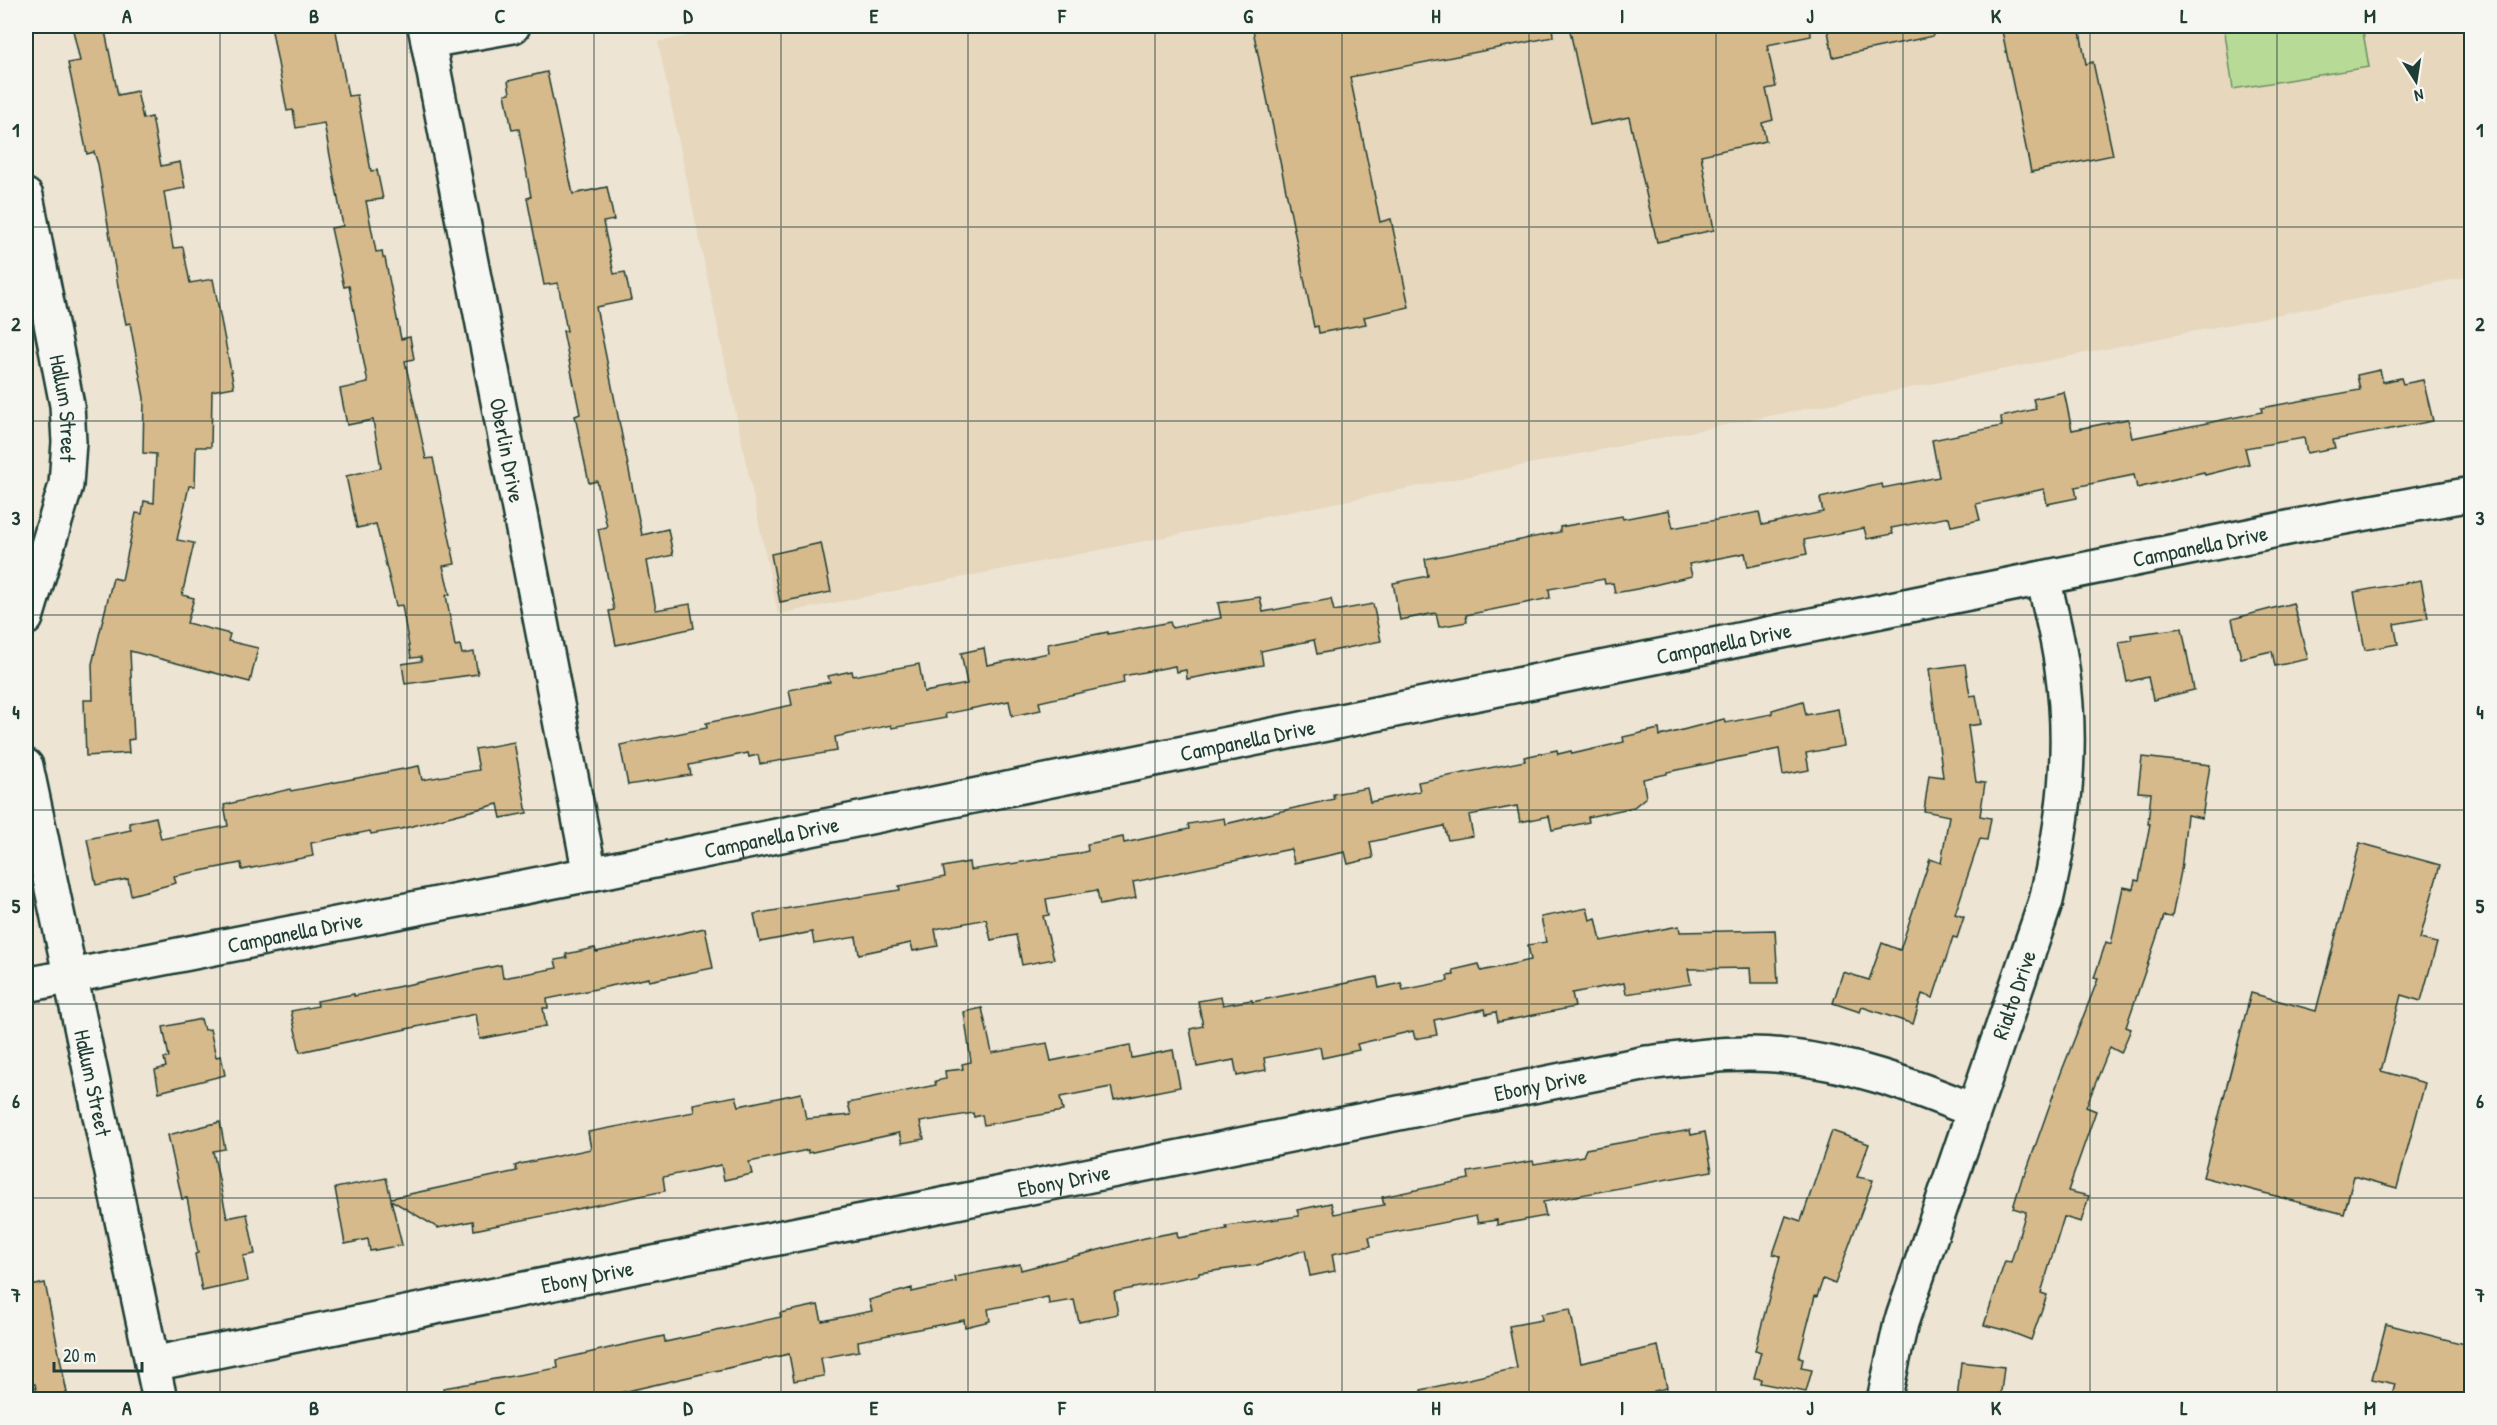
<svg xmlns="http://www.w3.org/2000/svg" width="2497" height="1425" font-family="'Patrick Hand',sans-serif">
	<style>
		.built { fill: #e6d7bd }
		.green { fill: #b7db96; stroke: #6b8c65; stroke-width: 1.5 }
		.building { fill: #d7ba8b; stroke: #1f3d34; stroke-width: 1.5 }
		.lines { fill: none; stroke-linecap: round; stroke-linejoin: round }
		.minor-casing { stroke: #1f3d34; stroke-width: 38 }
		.minor { stroke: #f6f6f2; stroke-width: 33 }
		.grid { fill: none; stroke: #1f3d34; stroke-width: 1.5; stroke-opacity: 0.55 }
		.labels { text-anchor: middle; stroke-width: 4.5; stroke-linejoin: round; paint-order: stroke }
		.street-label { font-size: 22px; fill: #1f3d34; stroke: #f6f6f2 }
		.neatline { fill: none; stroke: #1f3d34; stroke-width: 2 }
		.grid-label { font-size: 20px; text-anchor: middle; font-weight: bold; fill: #1f3d34 }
	</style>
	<rect width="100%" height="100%" fill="#ede4d3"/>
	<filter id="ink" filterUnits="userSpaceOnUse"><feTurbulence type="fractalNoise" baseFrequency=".0167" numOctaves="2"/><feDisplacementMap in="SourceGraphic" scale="12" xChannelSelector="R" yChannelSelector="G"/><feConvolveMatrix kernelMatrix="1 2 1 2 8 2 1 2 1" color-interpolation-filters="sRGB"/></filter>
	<g filter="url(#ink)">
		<polygon class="built" points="737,26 2471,26 2471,276 778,614 658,42"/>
		<polygon class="green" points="2224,26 2362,26 2369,67 2233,89"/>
		<g class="building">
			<polygon points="72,26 104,26 118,95 137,91 143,119 152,117 161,166 180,162 185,188 164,192 173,248 183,247 190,283 213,279 234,387 212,391 211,447 196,447 195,486 189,486 177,540 194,543 182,595 194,598 187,623 230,634 228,641 258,648 250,682 130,651 134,739 128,740 129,753 86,756 84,700 93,700 92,664 113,578 122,580 136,513 142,514 144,501 154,503 156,454 143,453 144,398 130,323 126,324 118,286 98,164 94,152 87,154 68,63 80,61"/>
			<polygon points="271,26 335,26 348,96 357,95 371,171 377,170 383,199 366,201 376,252 382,251 383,258 385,258 401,339 410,337 414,359 405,361 426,459 433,458 455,564 443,566 450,595 446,595 455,646 460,645 462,654 474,652 478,674 405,684 402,664 422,661 421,657 411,658 402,605 396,606 376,524 357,528 346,476 381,468 373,420 347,425 340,389 368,383 349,286 344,287 331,228 343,226 324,123 296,128 293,110 287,111"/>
			<polygon points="1272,26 1552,26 1553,37 1350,77 1380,222 1391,219 1409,307 1364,317 1366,324 1319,333 1318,326 1314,327 1253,30"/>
			<polygon points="1569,26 1810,26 1811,36 1767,45 1776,87 1766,89 1773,120 1762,123 1766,141 1701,155 1714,230 1657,242 1629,117 1590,125"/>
			<polygon points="1827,26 1932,26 1933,36 1833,57"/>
			<polygon points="2001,26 2079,26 2086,64 2093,62 2113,155 2031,172"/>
			<polygon points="547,72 573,194 607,187 614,220 603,222 614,274 625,272 631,300 596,307 642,535 668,529 673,555 647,561 656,610 690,604 694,628 616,645 609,611 614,610 598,529 607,527 597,481 589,483 575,416 580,414 563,331 567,331 558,283 544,285 527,198 531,197 519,129 512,130 505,94 510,93 508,81"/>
			<polygon points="2380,370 2383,382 2401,378 2403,384 2423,380 2433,421 2333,440 2335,448 2307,453 2304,438 2245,448 2249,464 2205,475 2204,472 2137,488 2134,475 2075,487 2077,498 2047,504 2044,489 1976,504 1980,520 1951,526 1949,517 1891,528 1893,534 1867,539 1864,528 1804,540 1807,554 1748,567 1745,553 1689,564 1692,576 1637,589 1615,593 1613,583 1605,584 1604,579 1549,589 1550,598 1466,615 1467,622 1439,627 1436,613 1400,620 1393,583 1428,576 1425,559 1560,532 1560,527 1622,516 1623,519 1669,510 1673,528 1759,512 1762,525 1823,512 1820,498 1882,484 1883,488 1939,477 1932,440 2002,426 2001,417 2036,409 2033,399 2064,392 2072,430 2128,419 2132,438 2262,412 2261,408 2360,390 2357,375"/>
			<polygon points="821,543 831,592 780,602 771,554"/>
			<polygon points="2421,580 2428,618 2394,624 2398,644 2365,650 2354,592"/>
			<polygon points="1260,597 1263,612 1331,599 1334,611 1373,604 1381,641 1317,654 1314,640 1261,651 1263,665 1187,679 1186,670 1176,672 1175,666 1123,676 1124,683 1039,702 1041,710 1012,716 1009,701 945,714 946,718 892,728 891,725 835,737 837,751 760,764 758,755 749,757 748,753 689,765 691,775 628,785 620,745 707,728 706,723 792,705 789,690 830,682 828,676 852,671 853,676 919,664 924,692 967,684 961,653 984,648 987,665 1049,653 1048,644 1108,632 1108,634 1170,622 1172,628 1221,618 1218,603"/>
			<polygon points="2293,603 2308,659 2275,666 2272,651 2241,658 2232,619"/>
			<polygon points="2182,628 2194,690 2153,700 2148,677 2127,682 2119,642 2132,640 2131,635"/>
			<polygon points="1965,664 1970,696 1976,695 1981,724 1968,726 1976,782 1985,783 1980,816 1991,818 1987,840 1980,839 1955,914 1964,917 1957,938 1953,937 1933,998 1922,994 1913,1024 1862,1007 1860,1012 1833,1003 1843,972 1869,980 1882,943 1900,950 1930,859 1941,863 1949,816 1924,811 1929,775 1943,777 1929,669"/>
			<polygon points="1803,701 1806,715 1838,709 1844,746 1806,753 1809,770 1783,775 1779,749 1667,772 1667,774 1643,779 1646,797 1634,807 1588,817 1589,822 1552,830 1549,816 1520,822 1517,806 1469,815 1473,836 1448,840 1444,826 1370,842 1373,858 1348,864 1345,852 1294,863 1291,849 1133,882 1136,898 1100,905 1097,890 1046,899 1049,915 1043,916 1054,959 1022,965 1016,935 991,940 986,919 935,929 938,946 913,951 911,943 859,954 856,937 814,944 812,932 760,942 754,914 900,890 899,886 945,877 943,867 969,862 970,870 1076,854 1088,851 1087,844 1123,837 1124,843 1189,829 1188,824 1224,818 1225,824 1334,799 1333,794 1367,788 1370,802 1420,791 1418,782 1525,761 1524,757 1557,750 1558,754 1571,751 1572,754 1624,742 1623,737 1659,729 1660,736 1724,719 1725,723 1772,714 1772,710"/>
			<polygon points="514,742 527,813 501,818 498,804 401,829 371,834 370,831 311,843 313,856 242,870 241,863 174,876 176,883 131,895 128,879 96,885 87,839 131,830 129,823 156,817 161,839 228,826 224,805 290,789 291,791 419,766 422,780 479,770 475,749"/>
			<polygon points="2142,757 2210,765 2202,818 2187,815 2181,871 2172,917 2164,916 2126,1027 2131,1029 2121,1053 2110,1047 2086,1107 2096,1111 2068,1191 2089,1196 2081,1222 2064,1217 2041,1293 2047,1295 2031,1340 2008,1331 1984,1325 2005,1261 2011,1262 2026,1212 2013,1208 2023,1175 2025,1175 2061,1073 2098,979 2094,978 2106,942 2111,944 2123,887 2133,889 2135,880 2139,881 2150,824 2148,824 2151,793 2138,792"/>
			<polygon points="2360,843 2440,865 2420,939 2437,943 2421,1001 2401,995 2381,1071 2425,1083 2397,1188 2354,1176 2344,1214 2203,1177 2251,993 2316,1011"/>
			<polygon points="1587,908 1590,920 1596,918 1601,941 1679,926 1680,932 1775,930 1778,983 1751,983 1750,968 1688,969 1691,984 1626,994 1624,983 1572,993 1575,1007 1498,1022 1496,1012 1486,1014 1485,1009 1434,1020 1437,1035 1415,1039 1413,1031 1357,1044 1359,1050 1322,1058 1320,1047 1264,1058 1266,1070 1237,1076 1234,1060 1197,1067 1190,1029 1203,1026 1198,1001 1221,997 1223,1005 1252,1000 1252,1002 1377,977 1379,988 1401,983 1403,990 1448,981 1447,976 1454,975 1453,970 1479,964 1481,971 1531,960 1528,945 1546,942 1541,917"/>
			<polygon points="705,928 713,968 649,981 649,978 547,999 548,1008 543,1008 546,1026 480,1039 476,1014 300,1052 291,1011 318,1006 317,1001 354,994 354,996 501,965 503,978 557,968 555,960 567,958 566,954 595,948 596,952"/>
			<polygon points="982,1008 992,1053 1047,1043 1051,1061 1130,1045 1132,1058 1173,1050 1180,1087 1114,1100 1111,1087 1060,1097 1063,1111 984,1125 982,1115 974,1117 973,1113 920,1122 924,1139 902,1143 899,1133 808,1153 808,1150 749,1162 752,1174 724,1180 721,1165 663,1177 665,1191 474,1230 473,1221 438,1228 391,1200 402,1245 370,1251 368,1239 345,1244 335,1188 386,1178 391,1198 517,1171 515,1166 520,1164 591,1149 588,1132 694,1112 693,1104 736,1096 739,1106 801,1093 806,1119 851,1115 848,1103 936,1085 935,1081 946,1079 945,1071 963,1069 962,1064 971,1062 964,1012"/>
			<polygon points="201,1019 204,1030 210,1029 216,1057 221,1056 225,1075 159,1092 155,1070 166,1067 164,1058 169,1057 163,1027"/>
			<polygon points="220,1122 225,1149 213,1151 227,1218 247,1214 255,1254 243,1256 248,1281 202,1291 195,1254 198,1253 187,1198 182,1199 168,1135"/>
			<polygon points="1690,1130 1691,1135 1705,1132 1712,1171 1543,1202 1546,1216 1497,1225 1497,1220 1478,1223 1476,1216 1369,1237 1371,1246 1332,1254 1335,1271 1310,1276 1305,1250 1257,1265 1199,1273 1199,1275 1114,1292 1118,1314 1079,1322 1074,1300 1049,1304 1048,1297 988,1309 990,1321 965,1327 964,1320 858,1341 859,1351 821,1358 824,1376 794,1381 789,1354 601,1397 602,1400 445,1400 443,1388 558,1368 557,1360 627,1344 664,1336 665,1342 781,1317 780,1313 818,1305 822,1321 872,1311 869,1300 912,1288 912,1292 956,1282 955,1277 1020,1264 1021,1270 1145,1238 1177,1232 1178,1238 1227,1229 1226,1226 1299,1216 1297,1210 1331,1203 1334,1214 1384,1205 1382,1197 1469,1179 1468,1172 1533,1161 1534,1164 1583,1156 1586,1149"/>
			<polygon points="1832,1131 1869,1144 1857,1177 1873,1180 1835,1284 1823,1279 1817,1297 1815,1296 1799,1358 1803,1359 1801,1368 1812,1370 1806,1392 1760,1383 1761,1379 1754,1378 1761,1352 1755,1350 1780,1256 1773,1254 1786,1216 1801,1221"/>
			<polygon points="45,1283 67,1393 38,1399 35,1384 26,1386 26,1287"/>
			<polygon points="1570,1309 1581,1363 1658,1346 1667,1388 1654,1391 1655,1394 1629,1400 1422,1400 1421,1390 1517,1368 1509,1326 1542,1320 1541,1314"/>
			<polygon points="2386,1324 2472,1346 2472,1400 2391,1400 2395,1384 2372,1379"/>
			<polygon points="1961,1362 2004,1367 2000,1400 1957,1400"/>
		</g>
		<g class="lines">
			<defs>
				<g id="minor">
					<path id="s1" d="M425,26L590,874"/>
					<polyline points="428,41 513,26"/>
					<path id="s2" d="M26,196L67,405L69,442L66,485L26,618"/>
					<path id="s3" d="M26,766L160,1400"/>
					<path id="s4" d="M26,985L590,874L2317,522L2472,494"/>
					<path id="s5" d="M152,1364L1647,1063C1692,1058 1739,1050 1784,1056C1850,1063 1911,1085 1972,1110"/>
					<path id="s6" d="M1884,1400L1901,1323L2046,901C2064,821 2074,750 2062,668C2058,638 2050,608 2043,578"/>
				</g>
			</defs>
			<use href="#minor" class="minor-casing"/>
			<use href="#minor" class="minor"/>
		</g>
	</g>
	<path class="grid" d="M220,26V1400M407,26V1400M594,26V1400M781,26V1400M968,26V1400M1155,26V1400M1342,26V1400M1529,26V1400M1716,26V1400M1903,26V1400M2090,26V1400M2277,26V1400M26,227H2472M26,421H2472M26,615H2472M26,810H2472M26,1004H2472M26,1198H2472"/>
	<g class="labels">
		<g class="street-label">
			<text dy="8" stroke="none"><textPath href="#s2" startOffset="216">Hallum Street</textPath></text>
			<text dy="8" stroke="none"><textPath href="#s1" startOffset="432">Oberlin Drive</textPath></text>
			<text dy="8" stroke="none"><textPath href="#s4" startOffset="2218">Campanella Drive</textPath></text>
			<text dy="8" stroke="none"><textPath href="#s4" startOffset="1732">Campanella Drive</textPath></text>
			<text dy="8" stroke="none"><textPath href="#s4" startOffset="1246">Campanella Drive</textPath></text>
			<text dy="8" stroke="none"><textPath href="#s4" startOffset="760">Campanella Drive</textPath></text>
			<text dy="8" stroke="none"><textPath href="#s4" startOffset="274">Campanella Drive</textPath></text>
			<text dy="8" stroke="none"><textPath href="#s6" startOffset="426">Rialto Drive</textPath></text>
			<text dy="8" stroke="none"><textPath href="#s3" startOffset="324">Hallum Street</textPath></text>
			<text dy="8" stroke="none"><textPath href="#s5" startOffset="1416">Ebony Drive</textPath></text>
			<text dy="8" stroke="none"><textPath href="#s5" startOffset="930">Ebony Drive</textPath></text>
			<text dy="8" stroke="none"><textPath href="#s5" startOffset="444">Ebony Drive</textPath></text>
		</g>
	</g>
	<rect width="2497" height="1425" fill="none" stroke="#f6f6f2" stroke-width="66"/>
	<g transform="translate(2416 81) rotate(168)" stroke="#f6f6f2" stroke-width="4.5" paint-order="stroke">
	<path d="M0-4.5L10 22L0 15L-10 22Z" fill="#1f3d34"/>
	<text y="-9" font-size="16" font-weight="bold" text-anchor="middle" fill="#1f3d34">N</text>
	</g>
	<path d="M54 1362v9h88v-9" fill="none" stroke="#1f3d34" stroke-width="3"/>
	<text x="63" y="1362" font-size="18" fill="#1f3d34" stroke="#f6f6f2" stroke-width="4.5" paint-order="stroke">20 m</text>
	<rect x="33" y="33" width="2431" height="1359" class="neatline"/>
	<g class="grid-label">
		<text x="127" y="23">A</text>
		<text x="314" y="23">B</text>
		<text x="500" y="23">C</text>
		<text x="688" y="23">D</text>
		<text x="874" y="23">E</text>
		<text x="1062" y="23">F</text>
		<text x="1248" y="23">G</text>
		<text x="1436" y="23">H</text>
		<text x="1622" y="23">I</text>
		<text x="1810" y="23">J</text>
		<text x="1996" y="23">K</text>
		<text x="2184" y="23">L</text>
		<text x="2370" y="23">M</text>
		<text x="16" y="137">1</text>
		<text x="2480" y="137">1</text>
		<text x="16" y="331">2</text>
		<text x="2480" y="331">2</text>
		<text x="16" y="525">3</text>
		<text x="2480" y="525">3</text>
		<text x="16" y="719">4</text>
		<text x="2480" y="719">4</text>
		<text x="16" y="913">5</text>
		<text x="2480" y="913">5</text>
		<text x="16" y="1108">6</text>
		<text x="2480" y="1108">6</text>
		<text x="16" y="1302">7</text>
		<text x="2480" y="1302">7</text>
		<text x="127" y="1415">A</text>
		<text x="314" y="1415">B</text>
		<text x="500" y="1415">C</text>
		<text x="688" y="1415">D</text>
		<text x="874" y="1415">E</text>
		<text x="1062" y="1415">F</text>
		<text x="1248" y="1415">G</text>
		<text x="1436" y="1415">H</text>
		<text x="1622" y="1415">I</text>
		<text x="1810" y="1415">J</text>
		<text x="1996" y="1415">K</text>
		<text x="2184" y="1415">L</text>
		<text x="2370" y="1415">M</text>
	</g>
</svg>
